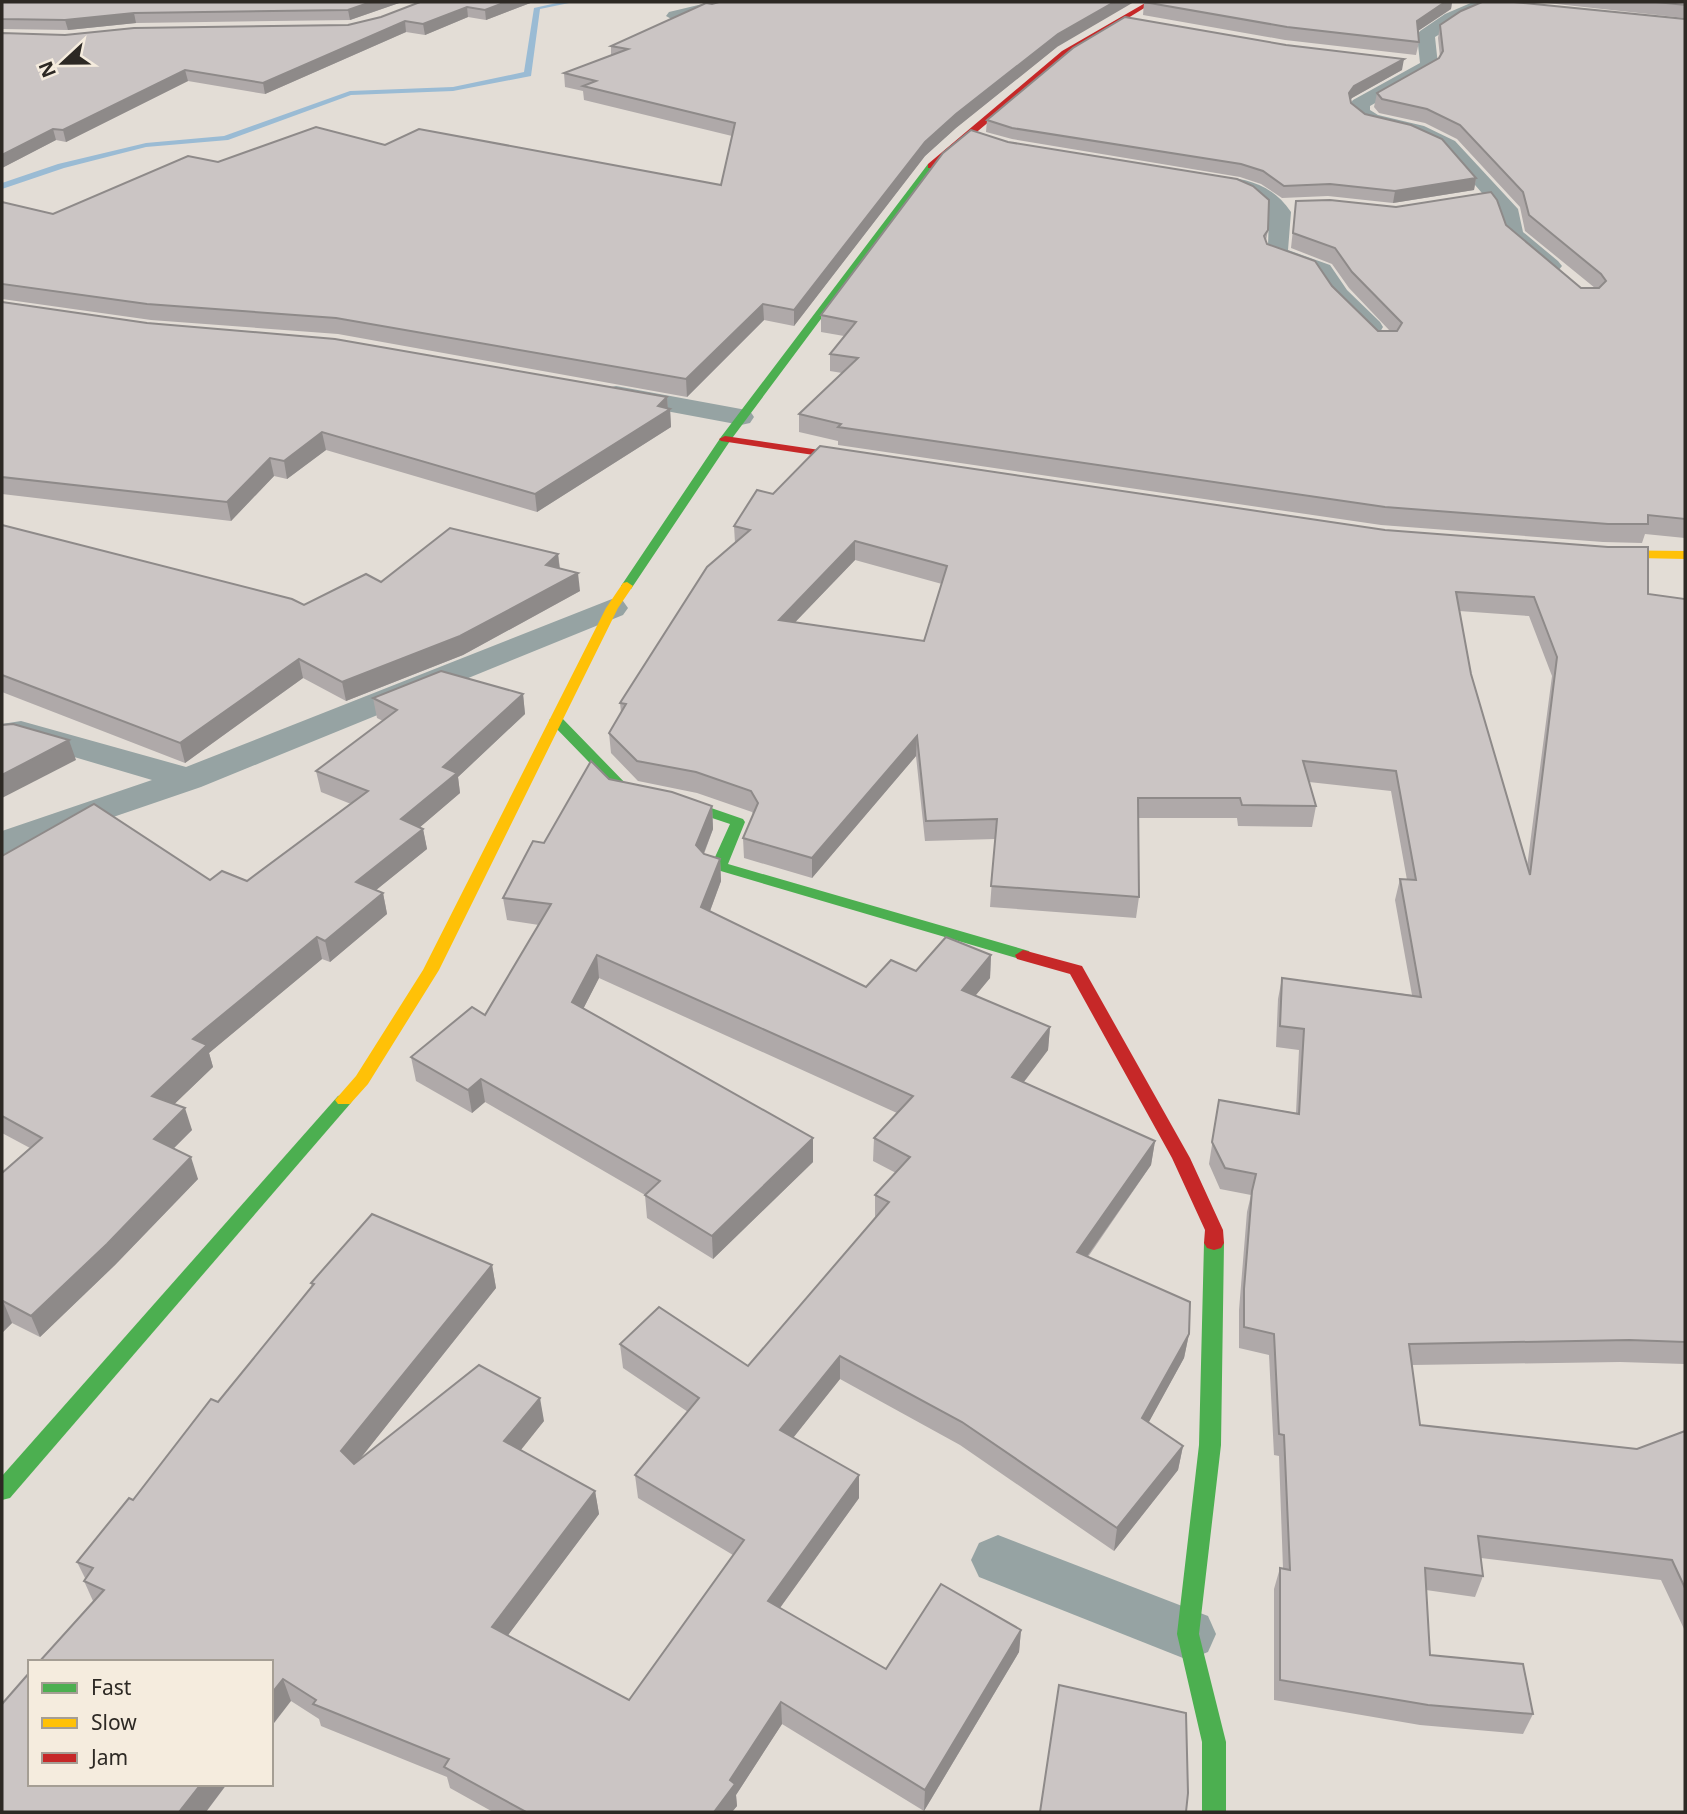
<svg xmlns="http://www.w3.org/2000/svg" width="1687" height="1814" font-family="'Noto Sans',sans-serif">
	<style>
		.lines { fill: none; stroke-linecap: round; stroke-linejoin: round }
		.stream { fill: #9abbd4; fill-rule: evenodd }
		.street { fill: #96a3a3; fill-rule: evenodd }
		.fast { fill: #4caf50; fill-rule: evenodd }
		.slow { fill: #ffc107; fill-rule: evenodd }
		.jam { fill: #c62828; fill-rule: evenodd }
		.wall { fill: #afa9a9; fill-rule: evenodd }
		.shaded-wall { fill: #8e8a89 }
		.building { fill: #cbc5c4; stroke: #8e8a89; stroke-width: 2; fill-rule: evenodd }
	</style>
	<rect width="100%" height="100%" fill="#e3ddd6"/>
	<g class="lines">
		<polygon class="stream" points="561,2 574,2 540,9 531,76 453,91 351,95 228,140 146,147 64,168 2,189 2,183 58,164 146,143 224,136 350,91 453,87 524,72 534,8"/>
		<g class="street">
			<polygon points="711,2 738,2 736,6 675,21 666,16 669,12"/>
			<path d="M1473,2H1485L1487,6L1435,37L1438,65L1435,69L1370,106V110L1378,115L1424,126L1455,141L1518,209L1523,232L1558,261L1562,266L1558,271H1542L1504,239C1499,231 1502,221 1498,213C1490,201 1451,157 1440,149C1416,132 1365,131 1351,112L1350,104L1353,100L1420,63L1417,35L1420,31L1445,14Z"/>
			<path d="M1214,176C1246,178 1272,184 1291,212L1288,250L1330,265L1347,290L1380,322L1383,327L1380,332L1371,334L1362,332L1331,300L1314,275L1267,258L1264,253L1268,246L1269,213C1245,187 1237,194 1207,186L1203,182L1207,178Z"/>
			<polygon points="616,386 741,409 750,411 754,417 750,423 741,425 607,400 603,394 607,388"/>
			<polygon points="612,599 623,601 628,608 623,615 201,787 2,855 2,831 152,780 20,741 2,744 2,724 21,721 186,767"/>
			<polygon points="998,1535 1208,1616 1216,1634 1208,1652 1188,1660 979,1577 971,1560 979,1543"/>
		</g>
		<g class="fast">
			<polygon points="928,164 935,166 730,441 631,589 623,589 621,586 721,437"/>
			<polygon points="556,716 561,717 630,788 688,800 743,819 745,822 728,864 1029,951 1031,955 1023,960 714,869 711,866 730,824 679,807 620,794 551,723 549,720"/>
			<polygon points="344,1094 350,1096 353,1100 350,1104 10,1498 2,1500 2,1476 338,1096"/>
			<polygon points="1214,1236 1221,1238 1224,1243 1221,1445 1199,1634 1226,1742 1226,1812 1202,1812 1202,1742 1177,1634 1199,1445 1204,1243 1207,1238"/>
		</g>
		<g class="slow">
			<polygon points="1596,550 1685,551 1685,559 1592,557 1592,551"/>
			<polygon points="627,582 633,586 618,608 439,970 368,1084 350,1104 338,1104 335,1100 356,1076 423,970 606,608 623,583"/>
		</g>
		<g class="jam">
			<polygon points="1147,2 1154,2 1068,55 934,168 928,168 928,164 1062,51"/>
			<polygon points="725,436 867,457 873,460 867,463 721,441 719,439"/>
			<polygon points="1023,950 1082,966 1190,1158 1223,1230 1224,1243 1221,1248 1214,1250 1207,1248 1204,1243 1205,1230 1172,1158 1070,974 1017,959 1015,955"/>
		</g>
	</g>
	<g class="wall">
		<polygon points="2,2 402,2 350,20 136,23 68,30 2,29"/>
		<polygon points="420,2 533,2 486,20 468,17 425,35 406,32 265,94 188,81 66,142 56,140 2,168 65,35 348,25 381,17"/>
		<polygon points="1144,2 1452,2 1451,9 1418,31 1419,42 1416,55 1285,40 1143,15"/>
		<polygon points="1538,2 1685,2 1685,18"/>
		<polygon points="1685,19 1685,538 1645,534 1642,543 1603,542 1381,525 838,445 838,441 799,432 799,414 842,373 830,371 830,354 844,336 821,332 821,315 1268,230 1266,241 1267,244 1332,286 1378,331 1390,331 1349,288 1332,264 1291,248 1296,201 1506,225 1581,288 1595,288 1525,231 1520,207 1457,139 1425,123 1379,113 1374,107 1377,93 1439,58 1440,57 1438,38 1440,25"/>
		<polygon points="611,46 1057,47 956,128 925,156 794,326 764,320 687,397 338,334 151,320 2,299 2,202 53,214 218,162 385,145 721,185 732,136 584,100 583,91 565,87 564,73 611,55"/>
		<polygon points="1402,70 1352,98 1351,99 1351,103 1365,114 1476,178 1474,190 1393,203 1328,196 1282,198 1261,184 1240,177 1012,139 986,132 987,120"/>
		<polygon points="2,302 667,397 668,409 670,409 671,427 537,512 326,450 287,479 274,476 231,521 2,494"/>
		<path d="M773,494L1648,594L1685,599V1364L1620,1362L1412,1365L1420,1425L1637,1449L1685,1431V1631L1661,1580L1481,1558L1483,1576L1475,1597L1426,1590L1430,1655L1533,1714L1523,1734L1420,1725L1274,1700V1589L1280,1568L1283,1569L1279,1456L1274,1455L1269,1355L1239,1348V1310L1247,1212L1251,1195L1220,1189L1209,1164L1219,1100L1296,1113L1299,1050L1276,1047L1278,999L1282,978L1412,995L1395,900L1400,879L1407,880L1391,791L1309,782L1316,806L1312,827L1238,826L1237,818H1138L1139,897L1136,918L990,907L995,839L925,841L916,756L812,878L744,858L743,838L753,814L752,812L697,793L638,781L611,753L609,733L621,712L620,703L735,543L734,526ZM855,560L942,584L924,641L795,622ZM1459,611L1529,616L1552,676L1527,867L1471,674Z"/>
		<polygon points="2,525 304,605 381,582 558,554 560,568 580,591 463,655 346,701 303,678 185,763 2,692"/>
		<polygon points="523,694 525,714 458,777 460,793 420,827 423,829 427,849 376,890 383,893 387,914 330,962 322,959 209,1053 213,1067 174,1104 192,1130 174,1148 198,1179 115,1265 40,1337 12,1323 2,1333 2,1173 30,1148 2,1133 2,856 210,880 247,881 351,804 321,792 316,771 383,721 377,718 373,698"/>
		<polygon points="609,779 712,806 713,829 704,854 720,859 721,881 710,911 866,987 916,971 991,955 990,978 975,996 1050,1027 1048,1050 1024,1082 1155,1141 1151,1165 1088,1257 1189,1334 1184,1358 1148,1423 1183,1446 1178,1470 1114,1551 960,1445 840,1379 793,1438 859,1475 859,1498 780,1608 886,1669 1021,1630 1019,1652 924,1811 782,1724 736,1795 737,1806 732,1812 493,1812 450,1788 447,1777 321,1726 319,1719 291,1701 93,1601 84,1581 85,1578 77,1562 133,1500 218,1402 312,1287 311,1283 492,1265 496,1288 359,1460 544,1421 520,1450 595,1491 599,1514 507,1636 629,1700 733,1555 638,1498 635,1475 688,1412 623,1368 620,1344 748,1366 875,1218 875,1195 896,1173 873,1161 874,1138 897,1113 599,978 583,1009 813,1138 813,1162 713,1259 647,1218 645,1195 485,1102 472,1113 416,1081 411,1057 485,1015 539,925 507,920 503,898 544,843"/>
	</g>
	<g class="shaded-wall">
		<polygon points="371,2 402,2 350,20 348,10"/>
		<polygon points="506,2 533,2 486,20 485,10"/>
		<polygon points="1114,2 1134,2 1057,47 956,128 925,156 794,326 794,310 925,142 956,114 1058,34"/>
		<polygon points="1445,2 1452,2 1451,9 1415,33 1417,21"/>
		<polygon points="467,7 468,17 425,35 423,24"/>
		<polygon points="134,13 136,23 68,30 65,20"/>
		<polygon points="405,21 406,32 265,94 263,83"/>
		<polygon points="1404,59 1402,70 1352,98 1347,104 1349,93 1354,86"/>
		<polygon points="185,70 188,81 66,142 63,130"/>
		<polygon points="53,129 56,140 2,168 2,155"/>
		<polygon points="1476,178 1474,190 1393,203 1395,191"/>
		<polygon points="763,304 764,320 687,397 686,379"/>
		<polygon points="667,397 668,410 670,409 671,427 537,512 535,494 658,406"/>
		<polygon points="322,432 326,450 287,479 284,461"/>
		<polygon points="270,458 274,476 231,521 227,502"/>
		<polygon points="855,541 855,560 779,639 779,620"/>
		<polygon points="558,554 560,573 546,565"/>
		<polygon points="578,573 580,591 463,655 346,701 342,682"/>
		<polygon points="299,659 303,678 185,763 180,743"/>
		<polygon points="523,694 525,714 458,777 460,793 405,840 401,819 443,767"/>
		<polygon points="917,736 916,756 812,878 812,858"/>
		<polygon points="69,740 76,760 2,798 2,775"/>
		<polygon points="712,806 713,829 698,868 696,845"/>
		<polygon points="423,829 427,849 360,903 356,882"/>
		<polygon points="720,859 721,881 703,930 701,907"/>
		<polygon points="383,893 387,914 330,962 325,941"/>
		<polygon points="317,937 322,959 209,1053 213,1067 160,1118 152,1096 193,1039"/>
		<polygon points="597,955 599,978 575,1025 572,1002"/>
		<polygon points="991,955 990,978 961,1013 962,990"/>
		<polygon points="1050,1027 1048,1050 1010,1100 1012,1077"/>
		<polygon points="481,1079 485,1102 472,1113 468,1090"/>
		<polygon points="185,1108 192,1130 162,1160 154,1139"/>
		<polygon points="813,1138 813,1162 713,1259 712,1236"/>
		<polygon points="1155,1141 1151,1165 1074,1275 1077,1252"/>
		<polygon points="191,1157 198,1179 115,1265 40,1337 31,1316"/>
		<polygon points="492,1265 496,1288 348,1474 341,1451"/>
		<polygon points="3,1301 12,1323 2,1333 2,1302"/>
		<polygon points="1189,1334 1184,1358 1138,1442 1142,1418"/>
		<polygon points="840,1356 840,1379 781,1453 780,1430"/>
		<polygon points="540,1398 544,1421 509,1465 504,1441"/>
		<polygon points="1183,1446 1178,1470 1114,1551 1117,1528"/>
		<polygon points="859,1475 859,1498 769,1623 768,1601"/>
		<polygon points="595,1491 599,1514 497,1650 492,1627"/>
		<polygon points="1021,1630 1019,1652 924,1811 925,1790"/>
		<polygon points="283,1679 291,1701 271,1727 271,1694"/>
		<polygon points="781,1702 782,1724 736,1795 737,1806 732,1812 714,1812 730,1780"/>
		<polygon points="201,1784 227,1784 206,1812 179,1812"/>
	</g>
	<g class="building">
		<polygon points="2,2 371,2 348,10 134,13 65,20 2,19"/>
		<polygon points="420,2 506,2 485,10 467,7 423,24 405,21 263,83 185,70 63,130 53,129 2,155 2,33 65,35 134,28 348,25 381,17"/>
		<polygon points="719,2 1114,2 1058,34 956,114 925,142 794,310 763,304 686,379 336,318 147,304 2,284 2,202 53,214 188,156 218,162 316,127 385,145 419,129 721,185 735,123 583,86 596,81 564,73 628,49 611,46 706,3 712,4"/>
		<polygon points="1144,2 1445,2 1417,21 1419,42 1287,27"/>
		<polygon points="1482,2 1514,2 1685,19 1685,519 1648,515 1648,524 1608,524 1385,507 838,427 841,424 799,414 858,358 830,354 856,322 821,315 943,153 971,130 1008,142 1237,179 1253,186 1269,200 1268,230 1264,236 1267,244 1315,261 1332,286 1378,331 1397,331 1402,323 1352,272 1335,248 1293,233 1296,201 1330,200 1396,207 1491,192 1497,200 1506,225 1581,288 1599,288 1606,281 1601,274 1529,215 1523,192 1460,125 1427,109 1382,99 1377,93 1439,58 1443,51 1440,25 1461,11"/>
		<polygon points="1656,2 1685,2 1685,5"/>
		<polygon points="1125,17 1286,45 1404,59 1354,86 1349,93 1351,103 1365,114 1411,125 1442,139 1476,178 1395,191 1330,184 1284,186 1263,171 1241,164 1012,128 987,120 1073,48"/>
		<polygon points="2,302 147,323 335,339 667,397 658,406 670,409 535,494 322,432 284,461 270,458 227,502 2,477"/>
		<path d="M820,446L1385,530L1608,547H1648V594L1685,599V1342L1629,1340L1409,1344L1420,1425L1637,1449L1685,1431V1588L1672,1560L1478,1536L1483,1576L1425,1568L1430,1655L1523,1664L1533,1714L1428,1705L1280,1680V1568L1290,1570L1284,1435L1279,1434L1274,1334L1244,1327V1289L1252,1191L1256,1174L1225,1168L1212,1142L1219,1100L1299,1114L1304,1029L1280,1026L1282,978L1421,997L1400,879L1416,880L1396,771L1303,761L1316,806L1242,805L1240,798H1138L1139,897L991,886L997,819L926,821L917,736L812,858L743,838L758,803L751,791L696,772L637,761L609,733L626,704L620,703L707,567L750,530L734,526L757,490L773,494ZM855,541L947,566L924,641L779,620ZM1456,592L1534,597L1557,657L1530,875L1471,674Z"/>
		<polygon points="2,525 292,599 304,605 366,574 381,582 450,528 558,554 546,565 578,573 460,636 342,682 299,659 180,743 2,675"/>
		<polygon points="441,671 523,694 443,767 457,773 401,819 423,829 356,882 383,893 325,941 317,937 193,1039 207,1045 152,1096 185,1108 154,1139 191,1157 107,1244 31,1316 3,1301 2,1302 2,1173 42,1138 2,1116 2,856 94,804 210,880 222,871 247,881 368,791 316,771 397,710 373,698"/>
		<polygon points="13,724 69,740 2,775 2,725"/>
		<polygon points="591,761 609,779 672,792 712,806 696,845 704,854 720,859 701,907 866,987 891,960 916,971 946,937 991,955 962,990 1050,1027 1012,1077 1155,1141 1077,1252 1190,1302 1189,1334 1142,1418 1183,1446 1117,1528 962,1422 840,1356 780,1430 859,1475 768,1601 886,1669 941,1584 1021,1630 925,1790 781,1702 730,1780 735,1784 714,1812 526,1812 444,1767 449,1759 313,1704 316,1700 283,1679 271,1694 271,1662 39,1662 104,1590 84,1581 93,1568 77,1562 129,1498 133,1500 211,1399 218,1402 314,1284 311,1283 372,1214 492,1265 341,1451 354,1464 479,1365 540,1398 504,1441 595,1491 492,1627 629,1700 744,1540 635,1475 699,1398 620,1344 659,1307 748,1366 889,1202 875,1195 910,1157 874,1138 913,1096 597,955 572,1002 813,1138 712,1236 645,1195 660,1181 481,1079 468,1090 411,1057 472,1007 485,1015 551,904 503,898 533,841 544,843"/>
		<polygon points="30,1672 30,1784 201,1784 179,1812 2,1812 2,1704"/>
		<polygon points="1059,1685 1186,1713 1188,1793 1186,1812 1040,1812"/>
	</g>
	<rect width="1687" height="1814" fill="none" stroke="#2d2924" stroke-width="7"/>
	<rect x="28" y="1660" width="245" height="126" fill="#f5ecde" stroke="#a59e94" stroke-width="2"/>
	<rect x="42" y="1683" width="35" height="10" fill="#4caf50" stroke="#a59e94" stroke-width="2"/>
	<text x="91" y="1695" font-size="21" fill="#2d2924">Fast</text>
	<rect x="42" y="1718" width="35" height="10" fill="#ffc107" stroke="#a59e94" stroke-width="2"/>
	<text x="91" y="1730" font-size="21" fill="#2d2924">Slow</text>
	<rect x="42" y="1753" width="35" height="10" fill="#c62828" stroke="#a59e94" stroke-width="2"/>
	<text x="91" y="1765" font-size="21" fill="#2d2924">Jam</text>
	<g transform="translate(63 63) rotate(248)" stroke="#f5ecde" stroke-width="5" paint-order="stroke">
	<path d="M0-5L12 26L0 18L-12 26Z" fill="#2d2924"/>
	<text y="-10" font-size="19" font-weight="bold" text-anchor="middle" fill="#2d2924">N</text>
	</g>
</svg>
